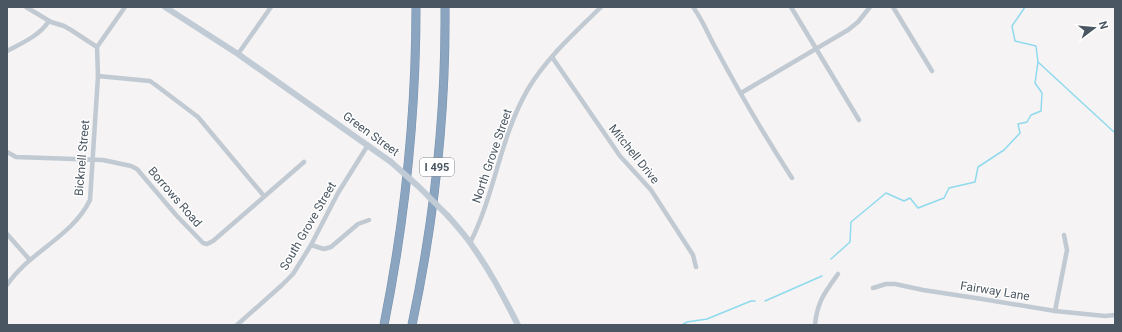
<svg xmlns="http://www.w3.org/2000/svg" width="1122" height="332" font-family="Roboto,sans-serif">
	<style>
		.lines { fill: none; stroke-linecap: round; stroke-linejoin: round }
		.stream { stroke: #90daee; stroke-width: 1.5 }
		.motorway-casing { stroke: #7690ad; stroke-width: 9 }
		.minor { stroke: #c1cad2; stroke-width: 4.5 }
		.secondary { stroke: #c1cbd6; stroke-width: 6 }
		.motorway { stroke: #8ba5c1; stroke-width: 8 }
		.secondary-bridge { stroke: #c1cbd6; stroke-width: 6 }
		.labels { text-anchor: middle; stroke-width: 3; stroke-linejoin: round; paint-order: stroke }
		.shield { fill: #fff; stroke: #808990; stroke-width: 1 }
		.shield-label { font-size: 11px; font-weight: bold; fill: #4a5661 }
		.street-label { font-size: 12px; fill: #4a5661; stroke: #fff }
	</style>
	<rect width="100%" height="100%" fill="#f5f3f3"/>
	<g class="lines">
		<g class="stream">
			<polyline points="1025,7 1012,26 1015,41 1036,46 1038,62 1115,133"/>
			<polyline points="831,259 850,242 851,222 886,193 904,201 910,198 918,208 944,198 949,188 975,182 978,167 1004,150 1020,133 1018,124 1027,122 1031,115 1041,111 1042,93 1035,83 1038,62"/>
			<polyline points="765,301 822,276"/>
			<polyline points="682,325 687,322 707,319 751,301 755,301"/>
		</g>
		<defs>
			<g id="motorway">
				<path d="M384,325C405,220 416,114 416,7"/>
				<path d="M412,325C434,221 446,113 445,7"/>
			</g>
		</defs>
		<use href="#motorway" class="motorway-casing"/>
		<g class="minor">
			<polyline points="26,7 51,22 64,26 71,30 97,47"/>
			<path d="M693,7C702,19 707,32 714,45C738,90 764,135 792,178"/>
			<polyline points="791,7 859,120"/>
			<polyline points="893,7 932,71"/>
			<path d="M7,51C22,43 39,36 49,21"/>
			<polyline points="238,54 271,7"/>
			<polyline points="552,57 620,156 651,190 693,255 696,267"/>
			<polyline points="98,76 150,81 157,86 198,117 264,196"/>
			<polyline points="741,93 848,30 858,22 870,7"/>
			<polyline points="7,152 16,157 103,160 131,166 137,169 176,215 203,243 207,244 213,241 304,162"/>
			<polyline points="7,234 29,259"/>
			<path d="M470,243C495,194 500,137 528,89C547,57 575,33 601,7"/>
			<polyline points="311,245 324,249 331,247 358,224 369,220"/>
			<path d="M7,285C30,251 72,237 90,200L98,76L97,47L125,7"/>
			<polyline points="873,288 886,284 895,284 923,290 982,299 1055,311 1105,316 1115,315"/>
			<polyline points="1055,311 1067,250 1064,235"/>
			<polyline points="237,325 282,285 293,274 311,245 338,193 368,145"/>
			<path d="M815,325C817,302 825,292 838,274"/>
		</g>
		<g class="secondary">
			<polyline points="165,7 238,54 391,162"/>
			<path d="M448,216C457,226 466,236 473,247C491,272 504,298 518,325"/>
		</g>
		<use href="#motorway" class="motorway"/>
		<polyline class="secondary-bridge" points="391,162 419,187 448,216"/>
	</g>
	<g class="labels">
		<rect class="shield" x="420" y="158" width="34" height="18" rx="3"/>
		<g class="shield-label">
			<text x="437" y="171">I 495</text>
		</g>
		<g class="street-label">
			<text transform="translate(371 134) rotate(36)" y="4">Green Street</text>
			<text transform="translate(634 154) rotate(51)" y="4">Mitchell Drive</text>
			<text transform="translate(492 156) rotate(-71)" y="4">North Grove Street</text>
			<text transform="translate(82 158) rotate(-85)" y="4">Bicknell Street</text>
			<text transform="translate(175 197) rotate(49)" y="4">Borrows Road</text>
			<text transform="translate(308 226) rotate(-60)" y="4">South Grove Street</text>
			<text transform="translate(995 291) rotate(9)" y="4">Fairway Lane</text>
		</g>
	</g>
	<rect width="1122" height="332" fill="none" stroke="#4a5661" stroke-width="16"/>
	<g transform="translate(1094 28) rotate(74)" stroke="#ffffff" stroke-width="3" paint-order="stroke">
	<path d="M0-3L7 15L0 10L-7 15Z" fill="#4a5661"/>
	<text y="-6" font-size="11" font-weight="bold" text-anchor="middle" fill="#4a5661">N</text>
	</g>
</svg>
